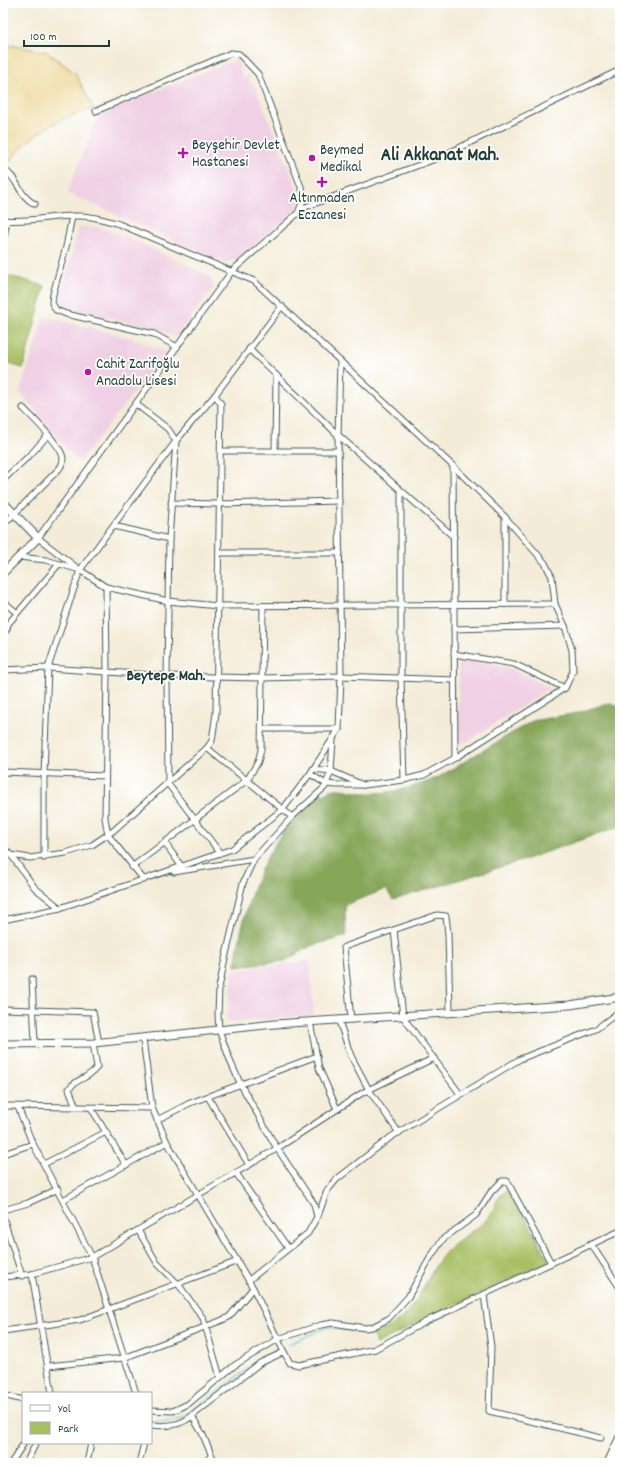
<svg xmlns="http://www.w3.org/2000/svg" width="623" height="1466" font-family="Dekko,sans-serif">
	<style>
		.built { fill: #f0d0e4 }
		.green { fill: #a9bf63; stroke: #647e4c }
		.forest { fill: #86a659; stroke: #527246 }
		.sand { fill: #eeda9e; stroke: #868c69 }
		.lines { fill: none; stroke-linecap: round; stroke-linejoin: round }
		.stream { stroke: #58bdd6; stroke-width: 1.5 }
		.street-casing { stroke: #3f574d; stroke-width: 7 }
		.secondary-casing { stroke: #3f574d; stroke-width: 9 }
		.highway-casing { stroke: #3f574d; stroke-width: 11 }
		.street { stroke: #fff; stroke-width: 5 }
		.secondary { stroke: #fff; stroke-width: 7 }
		.highway { stroke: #fff; stroke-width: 9 }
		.poi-dot { fill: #b5179e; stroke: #fff; stroke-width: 1.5 }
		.labels { text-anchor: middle; stroke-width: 3.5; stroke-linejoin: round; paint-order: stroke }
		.poi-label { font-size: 15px; fill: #1f3d34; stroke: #fff; text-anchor: start }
		.neighbourhood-label { font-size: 16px; font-weight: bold; fill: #1f3d34; stroke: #fff }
		.district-label { font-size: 19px; font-weight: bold; fill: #1f3d34; stroke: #fff }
	</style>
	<rect width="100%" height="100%" fill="#fff"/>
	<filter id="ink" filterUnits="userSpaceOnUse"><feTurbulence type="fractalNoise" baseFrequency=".025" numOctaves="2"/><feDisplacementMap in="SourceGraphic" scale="8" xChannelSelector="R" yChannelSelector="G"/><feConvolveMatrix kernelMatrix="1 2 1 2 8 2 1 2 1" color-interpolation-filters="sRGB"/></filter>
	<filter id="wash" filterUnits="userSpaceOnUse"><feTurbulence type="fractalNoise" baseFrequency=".012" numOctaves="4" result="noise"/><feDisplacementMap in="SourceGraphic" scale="16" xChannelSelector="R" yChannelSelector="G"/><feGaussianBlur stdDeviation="0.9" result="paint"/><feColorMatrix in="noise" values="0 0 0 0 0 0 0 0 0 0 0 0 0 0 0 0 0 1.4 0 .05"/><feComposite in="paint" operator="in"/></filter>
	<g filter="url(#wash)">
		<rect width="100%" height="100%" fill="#f4ecd8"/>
		<g class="built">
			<polygon points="237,59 243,79 248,76 250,83 254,84 300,197 296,210 237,259 224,262 67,193 99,114"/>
			<polygon points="79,227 99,227 145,245 209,276 214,287 176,337 156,329 66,308 60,300"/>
			<polygon points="44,316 134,339 166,352 80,461 73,457 20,392"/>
			<polygon points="459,659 509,668 550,688 465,743 458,741"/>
			<polygon points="310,961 314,1015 231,1022 227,1018 233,970"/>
		</g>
		<g class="green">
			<polygon points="5,275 45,286 23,368 3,362 3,283"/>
			<path d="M510,1188L549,1261L435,1314L376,1344L373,1335C424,1314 417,1284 448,1250C459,1237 476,1231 487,1219C497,1208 494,1197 510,1188Z"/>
		</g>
		<path class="forest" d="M608,703L620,707V826L524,860L393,900L386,889L345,905L346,936L311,946L285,961L235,966C243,910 261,848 304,808C312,801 324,791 335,789C344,788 356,793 365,793C390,794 414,787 437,778L532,721L577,713Z"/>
		<path class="sand" d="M3,3H8L4,44L47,52L75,73L94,109C59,117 31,134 9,162L3,158Z"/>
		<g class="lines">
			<g class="stream">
				<polyline points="289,1344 328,1327 375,1334"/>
				<polyline points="153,1421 164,1422 185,1417 259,1360 278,1349"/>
				<polyline points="29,1452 33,1443"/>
				<polyline points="22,1463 26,1457"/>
			</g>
		</g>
	</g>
	<g filter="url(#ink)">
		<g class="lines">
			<defs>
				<g id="street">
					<path d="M3,169C18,177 18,196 35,204"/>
					<polyline points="300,209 438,158 620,70"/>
					<polyline points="72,216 66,247 53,294 52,303 56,310 66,314 154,334 177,347"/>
					<path d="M3,220C29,223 54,215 80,216C93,216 106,220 119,224L254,281L453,466L505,517L545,563L552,577L555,604L565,626L572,650L573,671L565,688L455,758L424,775L404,780L364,785H336L326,784L310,774"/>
					<polyline points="3,242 7,220"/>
					<polyline points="249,349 338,435 454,537"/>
					<polyline points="136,404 168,429 176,441 169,539 167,676 168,784 220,853"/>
					<polyline points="221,451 338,451"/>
					<polyline points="275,451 276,375"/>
					<polyline points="453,466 455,758"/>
					<polyline points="3,480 32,453 48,435"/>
					<polyline points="401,491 401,678 404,780"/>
					<polyline points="171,503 219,504 339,501"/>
					<path d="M3,525L58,470C61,467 63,463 63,458C62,446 32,417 23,408"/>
					<polyline points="114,526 169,539"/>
					<polyline points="219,553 340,553"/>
					<polyline points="19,557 46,560 80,570 106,587 168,601 218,606 555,604"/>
					<polyline points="80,570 38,538 232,271 298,213 304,198 303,192 258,74 239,54 231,53 96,111"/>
					<polyline points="106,587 107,672 105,818 108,835 144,880"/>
					<polyline points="3,601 17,613"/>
					<polyline points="505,604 505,517"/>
					<polyline points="3,626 8,624 59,564"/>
					<polyline points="454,629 565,626"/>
					<polyline points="3,634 7,629 8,624"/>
					<polyline points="454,654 514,664 565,688"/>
					<polyline points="3,670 48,668 167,676 262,678 341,676 454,680"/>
					<polyline points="262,729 339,729"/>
					<polyline points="207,748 292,817"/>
					<polyline points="313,769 331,771 363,785"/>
					<polyline points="3,772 105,776"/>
					<polyline points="165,843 182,867"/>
					<polyline points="3,847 11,855 30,858 66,853 92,845 113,831 207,748 212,741 216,713 221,404 215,395"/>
					<polyline points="11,855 35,888 60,908 232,849 283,809 310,774 339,729 341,676 338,435 340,361"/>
					<polyline points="44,858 44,774 48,668 80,570 176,441 215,395 282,306"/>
					<polyline points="132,867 247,780 258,762 261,750 263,606"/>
					<polyline points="174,872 254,859"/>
					<polyline points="3,920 60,908"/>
					<polyline points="394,930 403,1017 460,1094"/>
					<polyline points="32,979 35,1043"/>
					<polyline points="3,1009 93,1012 99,1043"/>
					<polyline points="351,1020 344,947 437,915 446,916 448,934 450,1013"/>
					<polyline points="339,1021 351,1056 369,1090 399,1133"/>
					<polyline points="310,1022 319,1068 337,1109"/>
					<polyline points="143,1039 152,1108 167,1142 253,1288 284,1352 260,1363 192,1416 202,1433 215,1463"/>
					<polyline points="208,1097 249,1165"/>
					<polyline points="3,1106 152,1108"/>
					<polyline points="18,1107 31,1140 92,1257 136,1393"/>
					<path d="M76,1107L69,1089C76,1078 88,1080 97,1067L93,1043"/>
					<polyline points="91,1108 126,1165"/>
					<polyline points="157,1120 190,1103 317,1056"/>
					<polyline points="3,1154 33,1144"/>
					<polyline points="44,1164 106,1132"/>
					<polyline points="236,1173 288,1248"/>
					<polyline points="63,1200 167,1142"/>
					<polyline points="3,1210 28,1203 58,1189"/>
					<polyline points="318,1216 327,1191 337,1179 391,1137 520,1059 596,1029 620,1011"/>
					<polyline points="3,1217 22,1276"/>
					<polyline points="138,1230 157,1263 178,1284 203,1318 220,1377"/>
					<polyline points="591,1244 620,1288"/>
					<polyline points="32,1274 52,1393"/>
					<polyline points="3,1277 32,1274 92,1257 278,1148 362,1093 434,1058"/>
					<polyline points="249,1280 308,1233 317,1217 314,1204 275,1145 241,1085 231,1063 219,1030 218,1015 219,988 224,963 243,883 254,859 292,817 325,787 331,771 333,739"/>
					<polyline points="484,1295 491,1347 489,1411 601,1438"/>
					<polyline points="3,1331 80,1320 238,1261"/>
					<polyline points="284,1352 290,1363 299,1365 375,1349 431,1319 620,1231"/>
					<polyline points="48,1366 124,1358 220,1321 229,1317 253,1288"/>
					<polyline points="3,1395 23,1400"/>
					<polyline points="151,1410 173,1411 188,1404 235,1365 278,1339 321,1325 333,1323 365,1328 372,1327 388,1319 408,1297 430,1258 443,1239 476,1215 491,1192 502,1181 507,1181 551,1263"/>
					<path d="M151,1425C166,1427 180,1426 192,1416"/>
					<polyline points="11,1463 24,1443"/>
					<polyline points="26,1463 36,1443"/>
					<polyline points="87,1463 91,1443"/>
					<polyline points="139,1463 144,1443"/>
					<polyline points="205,1463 211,1456"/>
				</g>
				<g id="secondary">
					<polyline points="3,502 38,538 3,573"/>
					<polyline points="3,1044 93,1043 275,1024 570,1005 620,997"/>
				</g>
				<polyline id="highway" points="609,1463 620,1439"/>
			</defs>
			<use href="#street" class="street-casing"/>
			<use href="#secondary" class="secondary-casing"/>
			<use href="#highway" class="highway-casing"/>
			<use href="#street" class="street"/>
			<use href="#secondary" class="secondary"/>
			<use href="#highway" class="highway"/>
		</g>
	</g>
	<g class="poi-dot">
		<path d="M181 147h4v4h4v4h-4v4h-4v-4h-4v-4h4z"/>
		<circle cx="312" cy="158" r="4"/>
		<path d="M320 176h4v4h4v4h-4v4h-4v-4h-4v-4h4z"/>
		<circle cx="88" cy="372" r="4"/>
	</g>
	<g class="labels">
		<g class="poi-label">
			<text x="192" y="149">Beyşehir Devlet<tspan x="192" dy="17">Hastanesi</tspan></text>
			<text x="320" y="154">Beymed<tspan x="320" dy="17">Medikal</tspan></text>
			<text x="322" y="202" text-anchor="middle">Altınmaden<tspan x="322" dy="17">Eczanesi</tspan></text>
			<text x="96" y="368">Cahit Zarifoğlu<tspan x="96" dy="17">Anadolu Lisesi</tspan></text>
		</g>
		<g class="neighbourhood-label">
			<text x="166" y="680">Beytepe Mah.</text>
		</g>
		<g class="district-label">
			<text x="440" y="160">Ali Akkanat Mah.</text>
		</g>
	</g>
	<rect width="623" height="1466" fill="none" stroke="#fff" stroke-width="16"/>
	<rect x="22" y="1392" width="130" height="52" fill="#ffffff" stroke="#a5b1ae"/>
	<rect x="30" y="1405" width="20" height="6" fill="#ffffff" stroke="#a5b1ae"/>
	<text x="58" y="1412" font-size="12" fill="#1f3d34">Yol</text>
	<rect x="30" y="1422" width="20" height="12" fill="#a9bf63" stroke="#a5b1ae"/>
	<text x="58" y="1432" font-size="12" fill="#1f3d34">Park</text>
	<path d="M24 40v6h85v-6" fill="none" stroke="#1f3d34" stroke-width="2"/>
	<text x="30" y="40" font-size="12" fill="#1f3d34" stroke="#ffffff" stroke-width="3" paint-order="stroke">100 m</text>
</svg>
